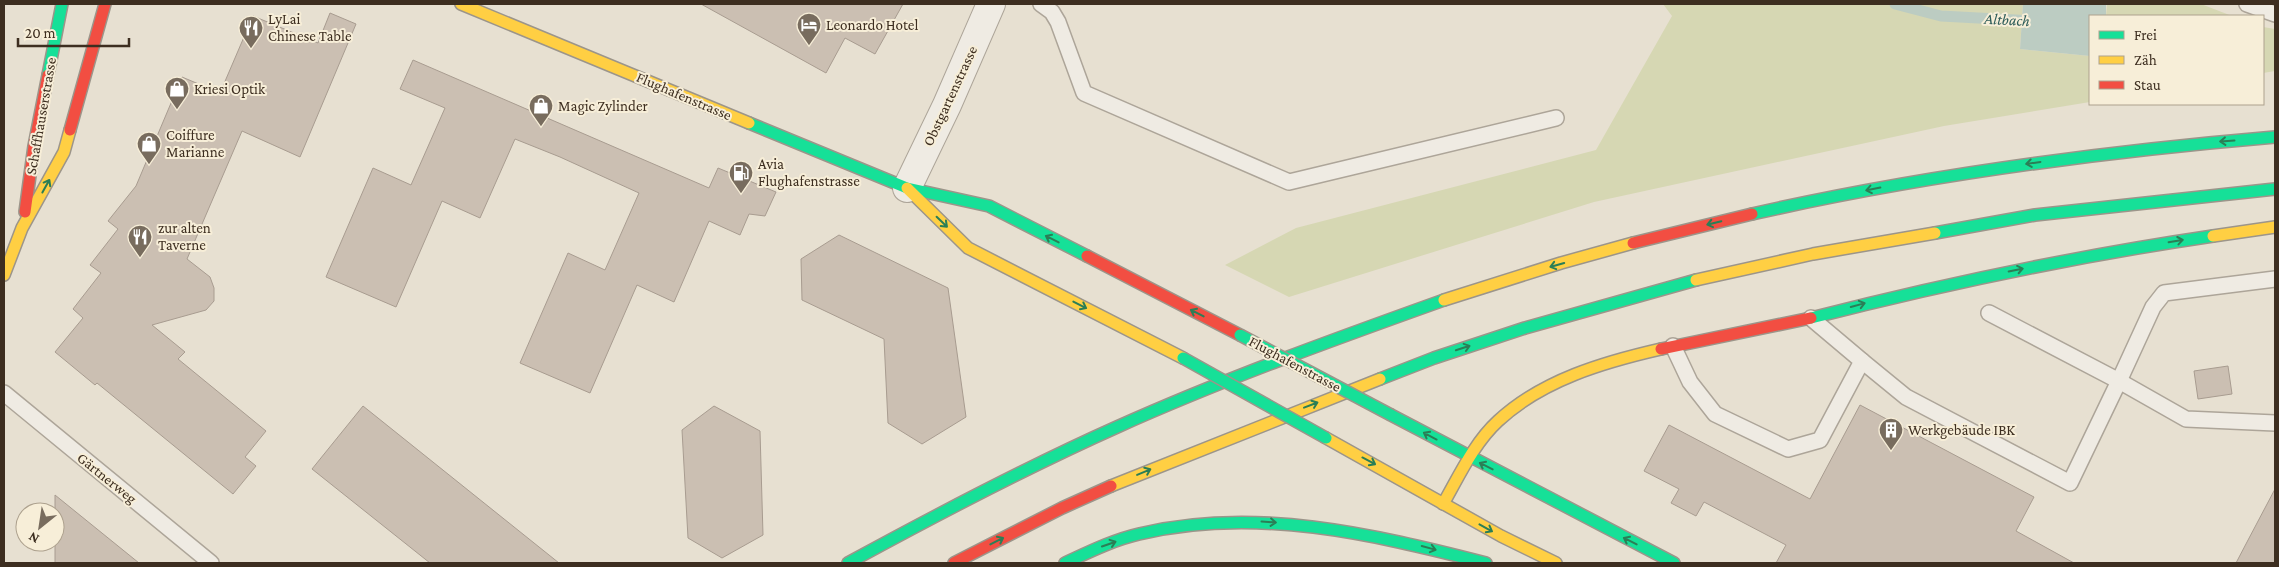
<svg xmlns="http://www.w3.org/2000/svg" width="2279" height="567" font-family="'Crimson Pro',serif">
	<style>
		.green { fill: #d6d7b3 }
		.water { fill: #bcccc2 }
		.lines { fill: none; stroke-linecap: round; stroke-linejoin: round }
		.stream { stroke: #bcccc2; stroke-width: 11 }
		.building { fill: #cbbfb2; stroke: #a89c90 }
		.lane-casing { stroke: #ada599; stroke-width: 18 }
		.street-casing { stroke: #ada599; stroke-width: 30 }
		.fast-casing { stroke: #9c958a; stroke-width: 14 }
		.slow-casing { stroke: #9c958a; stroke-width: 14 }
		.jam-casing { stroke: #9c958a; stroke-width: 14 }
		.lane { stroke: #efebe3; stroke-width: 15 }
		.street { stroke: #efebe3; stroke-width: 28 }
		.fast { stroke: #16e098; stroke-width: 11 }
		.slow { stroke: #ffcf43; stroke-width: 11 }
		.jam { stroke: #f24e42; stroke-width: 11 }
		.fast-bridge-casing { stroke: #9c958a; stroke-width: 14; stroke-linecap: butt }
		.fast-bridge { stroke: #16e098; stroke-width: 11 }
		.oneway { stroke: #2b7e56 }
		.labels { text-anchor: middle; stroke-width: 4; stroke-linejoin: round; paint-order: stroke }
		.poi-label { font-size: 15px; fill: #3d2e20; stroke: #f7eed8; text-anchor: start }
		.street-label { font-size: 15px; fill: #3d2e20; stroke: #f7eed8 }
		.water-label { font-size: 16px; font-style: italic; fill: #2f5d5a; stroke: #f7eed8 }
	</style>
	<rect width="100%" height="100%" fill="#e7e0d1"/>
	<g class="green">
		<polygon points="1663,4 2023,4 2020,49 2090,56 2090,102 1944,126 1594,202 1289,297 1225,265 1296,228 1596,150 1672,16"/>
		<polygon points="2107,4 2201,4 2232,16 2106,16"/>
		<polygon points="2263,27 2275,29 2275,71 2263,73"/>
	</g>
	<polygon class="water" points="2023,4 2106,4 2106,16 2090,16 2090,56 2020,49"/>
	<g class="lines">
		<polyline class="stream" points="1895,4 1941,16 2036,21"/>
	</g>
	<g class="building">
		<polygon points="701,4 903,4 875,54 845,38 826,73"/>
		<polygon points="330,13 356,24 300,157 242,131 187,259 210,277 214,288 214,301 206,310 152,325 185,352 178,359 266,431 245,457 256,466 233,494 97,383 95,385 55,352 83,318 73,309 101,273 90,265 118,229 108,221 136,186 182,77 220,93 253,16 318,43"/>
		<polygon points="413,60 709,188 718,168 776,192 765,216 749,214 740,235 709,221 674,302 637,285 590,393 520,363 568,253 605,270 639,193 560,157 515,139 480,218 442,201 396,307 326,277 373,168 411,185 445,108 400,89"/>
		<polygon points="839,235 948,288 966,417 922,444 888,423 884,339 802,300 801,259"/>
		<polygon points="2228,366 2232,394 2198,399 2194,371"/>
		<polygon points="1860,405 2034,497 2016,531 2074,563 1776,563 1786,545 1704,502 1696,516 1671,503 1679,489 1644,471 1669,425 1810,499"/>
		<polygon points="363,406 559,563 430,563 312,469"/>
		<polygon points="714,406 760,431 763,535 722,558 688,538 682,430"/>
		<polygon points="2275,489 2275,563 2236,563 2247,542"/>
		<polygon points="55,495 139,563 55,563"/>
	</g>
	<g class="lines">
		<defs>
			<g id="lane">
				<polyline points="1041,4 1052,12 1058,22 1084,93 1289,182 1556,118"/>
				<polyline points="2247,4 2275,14"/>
				<polyline points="1989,313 2119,381 2153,307 2164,293 2275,279"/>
				<polyline points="1673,346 1690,382 1715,414 1788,449 1820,440 1862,361 1811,318"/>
				<polyline points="1862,361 1906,397 2070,483 2119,381 2186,419 2275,423"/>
				<polyline points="4,393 211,563"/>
			</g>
			<polyline id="street" points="907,188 947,105 991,4"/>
			<g id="fast">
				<polyline points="48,75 62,4"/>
				<polyline points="749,123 907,188 989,206 1087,256"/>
				<path d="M1752,214C1924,175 2099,152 2275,137"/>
				<polyline points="1935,233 2035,215 2275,189"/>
				<path d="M1811,318C1944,284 2077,256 2213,236"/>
				<polyline points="1380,379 1434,358 1525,328 1696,280"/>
				<polyline points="1391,415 1674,563"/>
				<path d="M848,563C936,515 1025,468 1117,427C1224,379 1335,339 1444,300"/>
				<path d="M1065,563C1089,552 1113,540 1139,534C1255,506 1373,534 1486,563"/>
			</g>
			<g id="slow">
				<polyline points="461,4 749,123"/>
				<polyline points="907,188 968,248 1183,358"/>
				<polyline points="2213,236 2275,227"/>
				<polyline points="4,275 22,228 64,152 70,130"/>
				<polyline points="1696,280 1813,254 1935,233"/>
				<polyline points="1444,300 1561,263 1633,243"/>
				<polyline points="1326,438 1501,536 1556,563"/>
				<polyline points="1111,486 1380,379"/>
				<path d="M1443,504C1459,476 1474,443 1498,421C1542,380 1604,362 1661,349"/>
			</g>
			<g id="jam">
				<polyline points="70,130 105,4"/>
				<polyline points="25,212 34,146 48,75"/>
				<polyline points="1633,243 1752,214"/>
				<polyline points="1087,256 1240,335"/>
				<polyline points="1661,349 1811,318"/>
				<polyline points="954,563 1062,508 1111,486"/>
			</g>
		</defs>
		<use href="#lane" class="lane-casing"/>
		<use href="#street" class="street-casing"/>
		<use href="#fast" class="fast-casing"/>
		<use href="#slow" class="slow-casing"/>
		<use href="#jam" class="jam-casing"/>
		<use href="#lane" class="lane"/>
		<use href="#street" class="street"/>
		<use href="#fast" class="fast"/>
		<use href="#slow" class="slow"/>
		<use href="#jam" class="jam"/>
		<defs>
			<g id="fast-bridge">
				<polyline points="1240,335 1391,415"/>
				<polyline points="1183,358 1326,438"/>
			</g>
		</defs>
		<use href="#fast-bridge" class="fast-bridge-casing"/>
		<use href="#fast-bridge" class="fast-bridge"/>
	</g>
	<defs><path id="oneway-shaft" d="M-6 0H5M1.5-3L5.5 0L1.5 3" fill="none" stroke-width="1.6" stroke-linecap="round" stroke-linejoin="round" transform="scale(1.25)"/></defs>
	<g class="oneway">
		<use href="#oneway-shaft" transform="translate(2227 141) rotate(176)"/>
		<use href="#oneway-shaft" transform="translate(2033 163) rotate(172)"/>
		<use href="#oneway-shaft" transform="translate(46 186) rotate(-61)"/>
		<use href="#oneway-shaft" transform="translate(1873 189) rotate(169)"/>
		<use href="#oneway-shaft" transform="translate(942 222) rotate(44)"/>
		<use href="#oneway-shaft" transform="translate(1714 223) rotate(167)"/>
		<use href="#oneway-shaft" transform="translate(1052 239) rotate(-153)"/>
		<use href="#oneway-shaft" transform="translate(2176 241) rotate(-9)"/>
		<use href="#oneway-shaft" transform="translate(1557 265) rotate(164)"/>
		<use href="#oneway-shaft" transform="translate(2016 270) rotate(-12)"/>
		<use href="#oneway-shaft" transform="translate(1080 305) rotate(27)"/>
		<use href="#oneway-shaft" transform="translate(1858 305) rotate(-15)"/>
		<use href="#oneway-shaft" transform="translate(1197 313) rotate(-153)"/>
		<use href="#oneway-shaft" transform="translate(1463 348) rotate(-18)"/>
		<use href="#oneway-shaft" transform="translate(1311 405) rotate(-21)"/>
		<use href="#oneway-shaft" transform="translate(1430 436) rotate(-152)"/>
		<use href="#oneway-shaft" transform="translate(1369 461) rotate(28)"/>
		<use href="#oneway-shaft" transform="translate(1486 466) rotate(-153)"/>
		<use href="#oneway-shaft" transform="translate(1144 472) rotate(-23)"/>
		<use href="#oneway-shaft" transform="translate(1269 522) rotate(4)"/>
		<use href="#oneway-shaft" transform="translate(1486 528) rotate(29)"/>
		<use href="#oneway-shaft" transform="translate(997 541) rotate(-27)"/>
		<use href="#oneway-shaft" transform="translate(1630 541) rotate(-153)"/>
		<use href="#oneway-shaft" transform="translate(1109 544) rotate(-19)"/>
		<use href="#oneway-shaft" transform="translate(1429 548) rotate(15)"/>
	</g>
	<defs>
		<symbol id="hotel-pin" viewBox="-11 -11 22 30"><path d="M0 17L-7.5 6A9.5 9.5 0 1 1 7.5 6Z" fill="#786c5e" stroke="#f7eed8"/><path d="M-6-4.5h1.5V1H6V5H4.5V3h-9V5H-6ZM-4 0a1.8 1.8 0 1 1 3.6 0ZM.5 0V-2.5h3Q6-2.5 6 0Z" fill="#fff"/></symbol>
		<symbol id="restaurant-pin" viewBox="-11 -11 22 30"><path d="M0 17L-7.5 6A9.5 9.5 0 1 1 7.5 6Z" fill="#786c5e" stroke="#f7eed8"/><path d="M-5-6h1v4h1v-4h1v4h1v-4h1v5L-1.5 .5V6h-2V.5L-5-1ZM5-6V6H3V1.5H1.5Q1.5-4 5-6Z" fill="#fff"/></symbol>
		<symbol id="shop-pin" viewBox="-11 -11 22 30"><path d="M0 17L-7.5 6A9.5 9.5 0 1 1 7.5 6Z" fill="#786c5e" stroke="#f7eed8"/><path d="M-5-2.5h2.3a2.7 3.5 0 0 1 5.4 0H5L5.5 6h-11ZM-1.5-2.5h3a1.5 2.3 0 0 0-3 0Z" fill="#fff"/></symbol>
		<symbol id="fuel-pin" viewBox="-11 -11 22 30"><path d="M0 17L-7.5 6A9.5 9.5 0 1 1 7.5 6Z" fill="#786c5e" stroke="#f7eed8"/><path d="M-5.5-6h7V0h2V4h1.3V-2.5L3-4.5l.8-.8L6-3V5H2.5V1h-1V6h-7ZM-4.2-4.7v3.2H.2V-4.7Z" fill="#fff"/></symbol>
		<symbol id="building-pin" viewBox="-11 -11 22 30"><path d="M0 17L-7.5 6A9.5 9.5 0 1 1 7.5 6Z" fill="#786c5e" stroke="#f7eed8"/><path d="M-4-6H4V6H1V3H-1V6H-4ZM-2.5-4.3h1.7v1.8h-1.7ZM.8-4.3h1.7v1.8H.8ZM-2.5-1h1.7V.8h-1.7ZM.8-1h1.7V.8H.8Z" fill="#fff"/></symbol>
	</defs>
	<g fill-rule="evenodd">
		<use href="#hotel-pin" x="795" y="11" width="28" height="38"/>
		<use href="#restaurant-pin" x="237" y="14" width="28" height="38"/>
		<use href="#shop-pin" x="163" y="75" width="28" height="38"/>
		<use href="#shop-pin" x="527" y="92" width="28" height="38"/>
		<use href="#shop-pin" x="135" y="130" width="28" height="38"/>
		<use href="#fuel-pin" x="727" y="159" width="28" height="38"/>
		<use href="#restaurant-pin" x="126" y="223" width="28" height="38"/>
		<use href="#building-pin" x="1877" y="416" width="28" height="38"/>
	</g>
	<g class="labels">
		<g class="poi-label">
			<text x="268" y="24">LyLai<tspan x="268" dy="17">Chinese Table</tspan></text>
			<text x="826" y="30">Leonardo Hotel</text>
			<text x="194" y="94">Kriesi Optik</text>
			<text x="558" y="111">Magic Zylinder</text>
			<text x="166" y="140">Coiffure<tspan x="166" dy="17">Marianne</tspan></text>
			<text x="758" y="169">Avia<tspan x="758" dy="17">Flughafenstrasse</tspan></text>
			<text x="158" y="233">zur alten<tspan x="158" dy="17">Taverne</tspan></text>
			<text x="1908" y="435">Werkgebäude IBK</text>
		</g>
		<g class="street-label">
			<text transform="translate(684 96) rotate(23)" y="5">Flughafenstrasse</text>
			<text transform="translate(950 96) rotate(-65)" y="5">Obstgartenstrasse</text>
			<text transform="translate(41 116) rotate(-80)" y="5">Schaffhauserstrasse</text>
			<text transform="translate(1295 364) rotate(28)" y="5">Flughafenstrasse</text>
			<text transform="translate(107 478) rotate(39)" y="5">Gärtnerweg</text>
		</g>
		<g class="water-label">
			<text transform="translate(2007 19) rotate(3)" y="6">Altbach</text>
		</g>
	</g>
	<rect width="2279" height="567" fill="none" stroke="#3d2e20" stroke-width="10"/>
	<rect x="2089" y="15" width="175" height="90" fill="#f7eed8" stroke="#ada18e"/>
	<rect x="2099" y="31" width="25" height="8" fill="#16e098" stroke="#ada18e"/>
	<text x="2134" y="40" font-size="15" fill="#3d2e20">Frei</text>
	<rect x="2099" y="56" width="25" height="8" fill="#ffcf43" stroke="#ada18e"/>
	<text x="2134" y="65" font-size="15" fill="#3d2e20">Zäh</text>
	<rect x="2099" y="81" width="25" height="8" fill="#f24e42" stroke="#ada18e"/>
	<text x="2134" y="90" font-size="15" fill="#3d2e20">Stau</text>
	<g transform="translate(40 527) rotate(210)"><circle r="24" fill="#f7eed8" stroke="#ada18e"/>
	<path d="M0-4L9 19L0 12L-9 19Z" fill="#786c5e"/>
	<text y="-8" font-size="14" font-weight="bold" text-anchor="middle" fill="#3d2e20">N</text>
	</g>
	<path d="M18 38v8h111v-8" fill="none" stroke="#3d2e20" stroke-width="2.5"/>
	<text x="25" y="38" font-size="15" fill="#3d2e20" stroke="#f7eed8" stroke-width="4" paint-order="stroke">20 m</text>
</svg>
